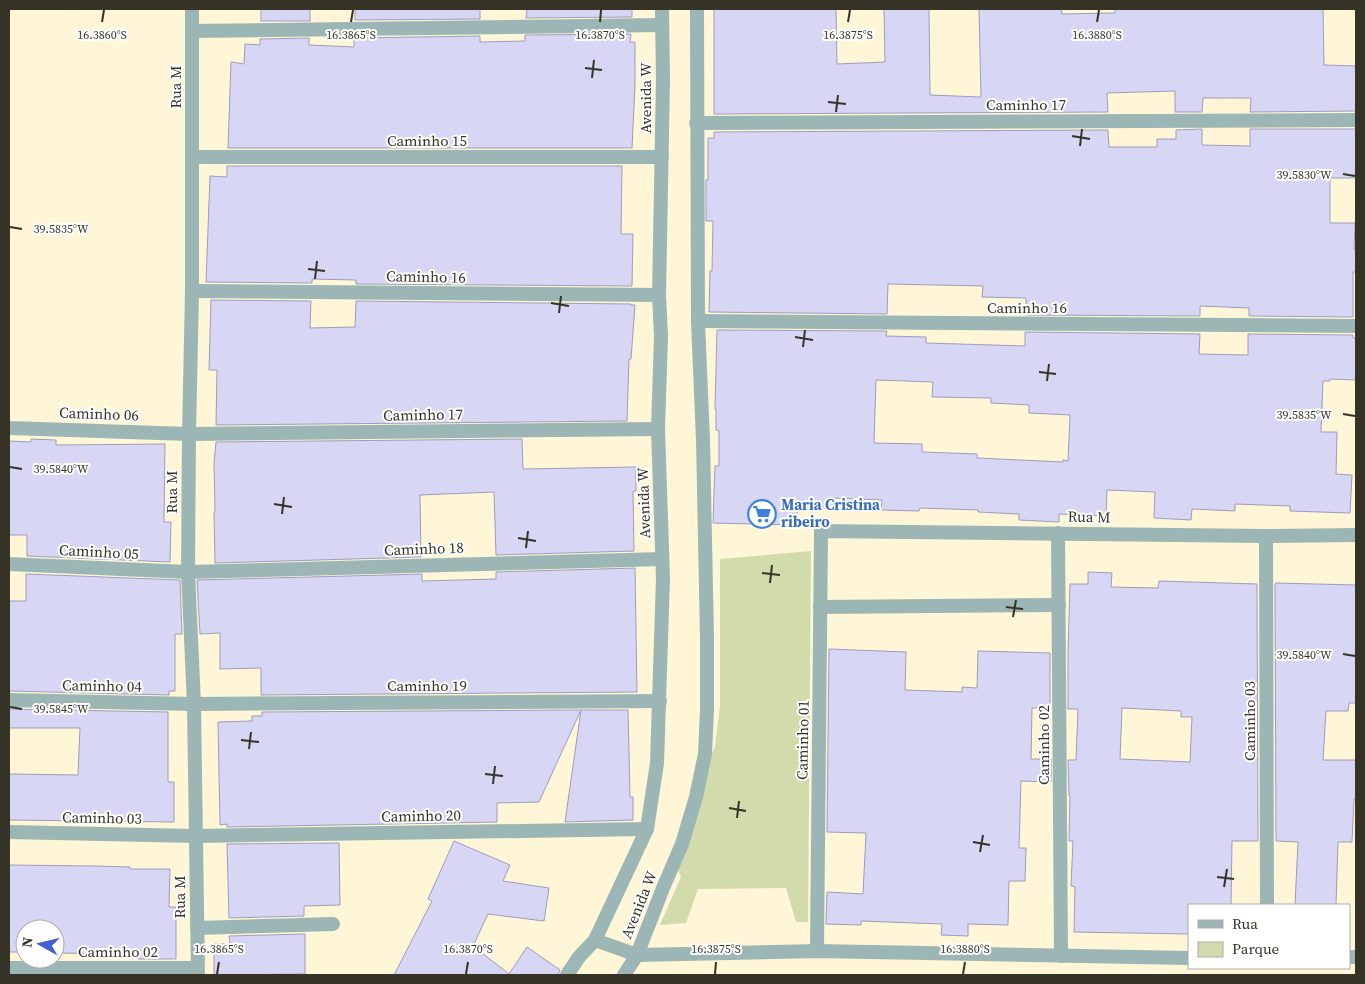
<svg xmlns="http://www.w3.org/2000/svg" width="1365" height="984" font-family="'Source Serif 4',serif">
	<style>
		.green { fill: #d1dbab }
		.building { fill: #d8d6f5; stroke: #9e9cba; fill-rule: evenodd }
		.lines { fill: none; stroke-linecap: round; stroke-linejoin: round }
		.minor { stroke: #9bb6b5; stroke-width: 14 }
		.ticks { fill: none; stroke: #353226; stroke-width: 2 }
		.labels { text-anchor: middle; stroke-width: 4; stroke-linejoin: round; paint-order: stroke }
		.street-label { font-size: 15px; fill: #353226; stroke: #fff }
		.shop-label { font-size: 15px; font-weight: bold; fill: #366cbe; stroke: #fff; text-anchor: start }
		.ticks-label { font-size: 12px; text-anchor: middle; fill: #353226; stroke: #fff; stroke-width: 4; stroke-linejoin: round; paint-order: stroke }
	</style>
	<rect width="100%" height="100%" fill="#fef6d6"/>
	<polygon class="green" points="811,551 808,922 796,922 786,888 698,889 686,923 660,925 681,877 674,861 698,785 715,747 720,705 720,559"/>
	<g class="building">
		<rect x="261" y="9" width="49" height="12"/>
		<polygon points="355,9 480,9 480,19 355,20"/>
		<polygon points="527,9 632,9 632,17 526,18"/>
		<polygon points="714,9 836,9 837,64 885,62 884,9 929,9 930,95 981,97 979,9 1061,9 1062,14 1115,13 1115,9 1323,9 1324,65 1356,66 1356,111 1250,112 1251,98 1203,98 1202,112 1175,112 1175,91 1107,93 1108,112 714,114"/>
		<polygon points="631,34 630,42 635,42 635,85 632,148 228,148 231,62 244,64 245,44 260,45 260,39 309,38 309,45 354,47 354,38 480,36 480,42 525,41 525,35"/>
		<polygon points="1202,129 1202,145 1250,146 1250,129 1356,129 1356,178 1330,178 1330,223 1355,223 1354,249 1356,249 1356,272 1353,272 1353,317 1249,316 1249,308 1200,306 1200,316 1026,315 1026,298 982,297 983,286 888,284 887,314 709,312 710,271 712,271 713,221 706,221 706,180 708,180 708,138 714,138 714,132 1108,130 1109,147 1157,147 1157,139 1176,139 1176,130"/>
		<polygon points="227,166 622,166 621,234 633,234 632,286 356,284 356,280 312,279 312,283 206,282 210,176 227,177"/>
		<polygon points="211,300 311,301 310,328 355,327 356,301 631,304 631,305 635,305 631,359 629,359 627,421 216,425 217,370 209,370"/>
		<path d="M717,330L887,331L886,336L926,337V343L1025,346V332L1200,334L1199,354L1248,355V334L1353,335V338H1356V380L1330,379V381H1323L1321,432H1337L1336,474L1352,475L1350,513L1290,511V506L1235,504V511L1192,509L1191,520L1154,518L1155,492L1107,490L1106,516L1059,514V522L1019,520V514L978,512V510L920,508L919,511L881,510L882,500L833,498V508L797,507V525L713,523L715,466H719V431L716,430V409H715ZM876,380L933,382L932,397L991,398V403L1029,405V413L1070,415L1068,461L1063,460V462L977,458V454L922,452V444L874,443Z"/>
		<polygon points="31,439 56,440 56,445 165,444 164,522 171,522 170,562 27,556 27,535 9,535 9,441 31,442"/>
		<polygon points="522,439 523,469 636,467 636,491 633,491 634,551 496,555 494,492 420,495 421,557 215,563 214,512 215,512 214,463 216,442"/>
		<polygon points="635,568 637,692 261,695 261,668 220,669 220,633 200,634 197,580 422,574 422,581 496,579 496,572"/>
		<path d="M1088,572L1112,573L1111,587L1158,588L1159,581L1257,584L1258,841H1232L1231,905H1189V934L1074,932L1075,887L1071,886L1073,841H1069L1070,796H1069L1068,760H1076L1078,709H1068V654L1070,584H1088ZM1122,708L1181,711V717H1192L1190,762L1120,759Z"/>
		<polygon points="26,574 180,580 182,634 175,634 175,691 169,691 169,695 9,691 9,601 26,601"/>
		<polygon points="1276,583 1356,585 1356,703 1349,703 1348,711 1326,711 1323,760 1356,760 1356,799 1354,799 1352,842 1338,842 1336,905 1295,905 1298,842 1276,841 1275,584"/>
		<polygon points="829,649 906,652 905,690 962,692 962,687 977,688 978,651 1050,653 1050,708 1032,708 1031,759 1051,759 1051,782 1021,781 1019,848 1026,848 1025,881 1009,881 1008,925 968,924 968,936 941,935 942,924 861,921 861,925 826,924 827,892 863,894 866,833 827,832"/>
		<polygon points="9,709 168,712 168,782 174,782 174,822 9,820 9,774 78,775 80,728 9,728"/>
		<polygon points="581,710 539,802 497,803 497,822 227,827 227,824 220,825 218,722 252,721 252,716 262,716 262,712"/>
		<polygon points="581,710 628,710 630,797 633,797 633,820 565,822"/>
		<polygon points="454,841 510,865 503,881 549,888 544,921 488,914 473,946 509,974 527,947 560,970 558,975 394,975 432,901 428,899"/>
		<polygon points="339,843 340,905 304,906 304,916 229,918 227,844"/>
		<polygon points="9,865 95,866 130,867 130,869 170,869 169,907 176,907 176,959 138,959 138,954 55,953 55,929 25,929 25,952 9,952"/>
		<polygon points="305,934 305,974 214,975 214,944 230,944 229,936"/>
	</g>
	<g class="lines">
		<g class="minor">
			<polyline points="192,9 192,291 189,434 188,572 194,704 198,975"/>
			<polyline points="192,31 662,25"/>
			<polyline points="696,123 1356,120"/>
			<polyline points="192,157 662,157"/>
			<polyline points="192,291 659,295"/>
			<polyline points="698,321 1356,326"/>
			<polyline points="9,428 189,434 658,429"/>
			<polyline points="1058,533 1061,956"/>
			<polyline points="1266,536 1267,905"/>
			<polyline points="9,564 188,572 662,559"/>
			<polyline points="820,607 1059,605"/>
			<polyline points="9,700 194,704 660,701"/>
			<polyline points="9,832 195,836 647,829"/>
			<polyline points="197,928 333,924"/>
			<polyline points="595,940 637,955 817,951 1189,958"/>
			<polyline points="817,951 821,531 1266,536 1356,535"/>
			<polyline points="1349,957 1356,957"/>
			<polyline points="9,968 197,968"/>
			<polyline points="567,975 579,957 595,940 647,829 657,763 663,578 658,429 661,336 659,295 663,79 662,9"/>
			<polyline points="624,975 637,955 663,888 682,844 696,797 705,754 707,710 707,638 703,440 698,321 697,9"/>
		</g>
	</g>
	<path class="ticks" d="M102,22L104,10M351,22L353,10M600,22L601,10M848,22L850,10M1097,22L1099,10M585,68L602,70M592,78L594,60M828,102L846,104M836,112L838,95M1072,136L1090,139M1080,146L1082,129M1343,174L1355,176M10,227L22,229M308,269L325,271M315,279L317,261M551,303L569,306M559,313L561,296M795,337L813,340M803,347L805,330M1039,372L1056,374M1047,381L1049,364M1343,414L1355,416M10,467L22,469M274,504L292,507M282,514L284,497M518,538L536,541M526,548L528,531M762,573L780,575M770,583L772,565M1006,607L1023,609M1013,617L1016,600M1343,654L1355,656M10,707L22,709M241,740L259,742M249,749L251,732M485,774L503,776M493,784L495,766M729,808L746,811M737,818L739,801M973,842L990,845M980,852L983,835M1217,877L1234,879M1224,887L1227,869M217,974L219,962M466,974L468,962M715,974L716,962M963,974L965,962"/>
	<defs>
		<symbol id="supermarket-ring" viewBox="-11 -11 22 22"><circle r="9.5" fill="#fff" stroke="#3f7fe0" stroke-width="1.5"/><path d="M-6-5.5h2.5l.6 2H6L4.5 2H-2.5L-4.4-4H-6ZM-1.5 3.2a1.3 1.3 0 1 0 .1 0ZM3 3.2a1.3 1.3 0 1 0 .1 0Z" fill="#3f7fe0"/></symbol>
	</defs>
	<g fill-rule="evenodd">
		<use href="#supermarket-ring" x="746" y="498" width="32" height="32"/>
	</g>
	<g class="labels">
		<g class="street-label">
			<text transform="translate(176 87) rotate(-90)" y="5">Rua M</text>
			<text transform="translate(646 98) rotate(-90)" y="5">Avenida W</text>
			<text x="1026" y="110">Caminho 17</text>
			<text x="427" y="146">Caminho 15</text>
			<text transform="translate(426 277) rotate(1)" y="5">Caminho 16</text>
			<text x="1027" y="313">Caminho 16</text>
			<text transform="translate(99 414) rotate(2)" y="5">Caminho 06</text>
			<text transform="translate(423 415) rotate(-1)" y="5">Caminho 17</text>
			<text transform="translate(172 492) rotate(-90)" y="5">Rua M</text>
			<text transform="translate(644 503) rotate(-92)" y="5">Avenida W</text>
			<text transform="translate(1089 517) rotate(1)" y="5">Rua M</text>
			<text transform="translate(424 549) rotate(-2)" y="5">Caminho 18</text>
			<text transform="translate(99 552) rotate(3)" y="5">Caminho 05</text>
			<text transform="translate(102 686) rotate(1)" y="5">Caminho 04</text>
			<text x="427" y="691">Caminho 19</text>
			<text transform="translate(1250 721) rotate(-90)" y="5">Caminho 03</text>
			<text transform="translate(803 740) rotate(-89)" y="5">Caminho 01</text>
			<text transform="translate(1044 745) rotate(-90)" y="5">Caminho 02</text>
			<text transform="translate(421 816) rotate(-1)" y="5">Caminho 20</text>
			<text transform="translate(102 818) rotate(1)" y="5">Caminho 03</text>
			<text transform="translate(180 897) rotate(-90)" y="5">Rua M</text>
			<text transform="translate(639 905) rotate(-68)" y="5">Avenida W</text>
			<text x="118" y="957">Caminho 02</text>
		</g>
		<g class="shop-label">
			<text x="781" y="510">Maria Cristina<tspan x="781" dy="17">ribeiro</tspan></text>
		</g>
	</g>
	<g class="ticks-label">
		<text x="102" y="39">16.3860°S</text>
		<text x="351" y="39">16.3865°S</text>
		<text x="600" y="39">16.3870°S</text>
		<text x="848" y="39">16.3875°S</text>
		<text x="1097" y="39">16.3880°S</text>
		<text x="1304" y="179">39.5830°W</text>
		<text x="61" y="233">39.5835°W</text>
		<text x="1304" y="419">39.5835°W</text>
		<text x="61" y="473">39.5840°W</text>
		<text x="1304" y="659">39.5840°W</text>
		<text x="61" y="713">39.5845°W</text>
		<text x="219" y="953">16.3865°S</text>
		<text x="468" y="953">16.3870°S</text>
		<text x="716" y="953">16.3875°S</text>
		<text x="965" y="953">16.3880°S</text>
	</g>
	<rect width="1365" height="984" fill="none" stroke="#353226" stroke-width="20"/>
	<rect x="1188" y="904" width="162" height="65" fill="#ffffff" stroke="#aeada8"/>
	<rect x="1198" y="920" width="25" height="8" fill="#9bb6b5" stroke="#aeada8"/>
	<text x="1232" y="929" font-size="15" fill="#353226">Rua</text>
	<rect x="1198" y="942" width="25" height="15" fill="#d1dbab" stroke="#aeada8"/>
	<text x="1232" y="954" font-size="15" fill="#353226">Parque</text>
	<g transform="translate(40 944) rotate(278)"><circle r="24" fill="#ffffff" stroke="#aeada8"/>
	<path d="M0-4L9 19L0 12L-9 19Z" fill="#445ed1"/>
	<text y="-8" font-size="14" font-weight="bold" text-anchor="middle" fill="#353226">N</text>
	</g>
</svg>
